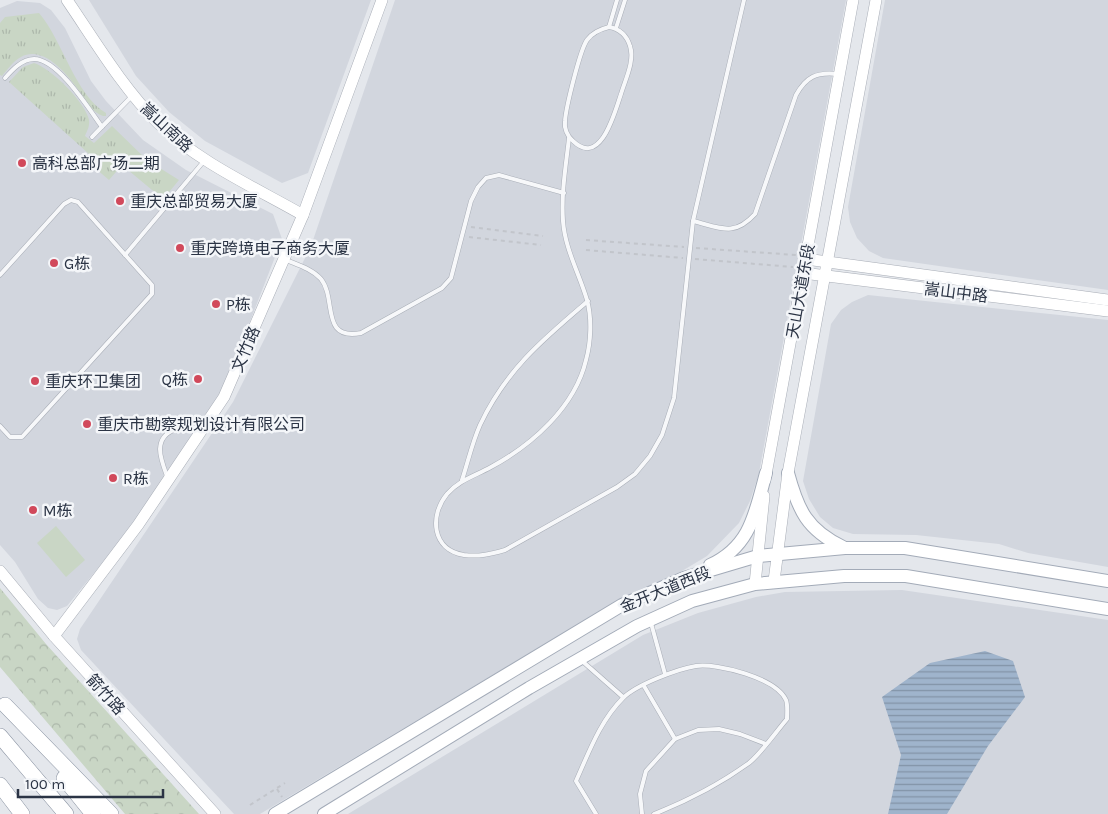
<svg xmlns="http://www.w3.org/2000/svg" width="1108" height="814" font-family="Karla,'Noto Sans SC',sans-serif">
	<style>
		.built { fill: #d2d6de }
		.grass { fill: url(#grass-tufts) }
		.park { fill: url(#park-crowns) }
		.pitch { fill: #c9d6c5 }
		.water { fill: url(#water-rules) }
		.lines { fill: none; stroke-linecap: round; stroke-linejoin: round }
		.lane-casing { stroke: #a9aeb7; stroke-width: 5 }
		.secondary-casing { stroke: #a9aeb7; stroke-width: 12 }
		.primary-casing { stroke: #a3abb8; stroke-width: 14 }
		.highway-casing { stroke: #8b94a3; stroke-width: 16 }
		.path { stroke: #c2c5cb; stroke-width: 2; stroke-dasharray: 4 4; stroke-linecap: butt }
		.lane { stroke: #f7f8fa; stroke-width: 4 }
		.secondary { stroke: #fff; stroke-width: 11 }
		.primary { stroke: #fff; stroke-width: 12 }
		.highway { stroke: #fff; stroke-width: 15 }
		.poi-dot { fill: #d1495b; stroke: #f4f6f9; stroke-width: 2 }
		.labels { text-anchor: middle; stroke-width: 5; stroke-linejoin: round; paint-order: stroke }
		.street-label { font-size: 16px; fill: #2b3445; stroke: #f4f6f9 }
		.poi-label { font-size: 16px; fill: #2b3445; stroke: #f4f6f9; text-anchor: start }
	</style>
	<defs>
		<pattern id="grass-tufts" width="24" height="20" patternUnits="userSpaceOnUse" patternTransform="scale(1.25)"><rect width="24" height="20" fill="#c9d6c5"/><path d="M3 7l-1-3M5 7V3M7 7l1-3M15 17l-1-3M17 17v-4M19 17l1-3" fill="none" stroke="#adb8ab"/></pattern>
		<pattern id="park-crowns" width="20" height="18" patternUnits="userSpaceOnUse" patternTransform="scale(1.25)"><rect width="20" height="18" fill="#c9d6c5"/><path d="M2 6a3 3 0 1 1 6 0M12 15a3 3 0 1 1 6 0" fill="none" stroke="#adb8ab"/></pattern>
		<pattern id="water-rules" width="6" height="5" patternUnits="userSpaceOnUse" patternTransform="scale(1.25)"><rect width="6" height="5" fill="#9fb4cc"/><path d="M0 2.5h6" fill="none" stroke="#8293a7"/></pattern>
	</defs>
	<rect width="100%" height="100%" fill="#e4e7ec"/>
	<g class="built">
		<polygon points="89,0 371,0 308,173 282,183 205,141 169,112 136,76"/>
		<polygon points="395,0 846,0 759,473 750,501 739,523 707,556 682,571 620,599 260,814 234,814 81,650 77,639 80,629 233,402 311,246"/>
		<polygon points="885,0 1108,0 1108,290 883,258 869,251 857,238 850,222 848,207"/>
		<polygon points="17,1 40,3 51,10 65,28 91,81 106,101 143,140 186,170 273,214 282,239 221,396 134,524 67,606 57,610 48,608 38,599 15,562 0,545 0,8"/>
		<polygon points="868,295 1108,320 1108,567 1028,553 999,544 916,535 853,534 833,528 820,517 809,499 803,481 831,324 841,310 852,302"/>
		<polygon points="902,590 1108,620 1108,814 348,814 643,635 698,613 756,597 785,592"/>
	</g>
	<g class="grass">
		<path d="M39,13C63,41 75,95 106,113V116H103C93,113 88,103 82,95C70,78 45,44 21,57C13,61 8,69 2,76L0,75V23L5,17Z"/>
		<path d="M34,63C51,68 86,103 89,120C90,126 87,131 85,136L94,143L112,126L147,160L179,180L165,197L152,190L122,165L109,180L95,168L99,163L9,82L23,67Z"/>
	</g>
	<polygon class="park" points="0,588 46,644 199,814 125,814 0,667"/>
	<polygon class="pitch" points="56,526 85,560 66,577 37,543"/>
	<polygon class="water" points="985,651 1013,661 1025,697 988,746 947,814 888,814 901,755 882,697 930,663"/>
	<g class="lines">
		<defs>
			<g id="lane">
				<path d="M609,27C620,29 627,36 630,46C635,61 625,80 621,94C615,111 601,168 573,141C567,136 564,128 565,121C566,107 580,50 587,40C592,33 601,29 609,27Z"/>
				<polyline points="609,27 617,0"/>
				<polyline points="616,28 625,0"/>
				<path d="M5,78C12,70 22,59 34,59C58,59 89,109 102,127"/>
				<polyline points="92,137 132,96"/>
				<path d="M569,138C566,165 561,193 563,221C565,249 579,273 587,300C592,318 591,342 586,360C575,407 532,445 491,467C475,476 459,480 447,494C429,516 432,550 464,555C479,557 491,554 505,550L617,487L635,474L650,456L662,435L674,398L693,221L744,0"/>
				<path d="M693,221C721,228 734,237 755,214L796,95C806,77 816,72 837,74"/>
				<polyline points="125,255 204,161"/>
				<path d="M286,260C298,265 312,269 321,279C337,299 320,341 361,333L442,288L451,278L471,201L478,187L486,178L499,175L564,193"/>
				<polyline points="0,275 64,204 71,200 78,202 152,285 152,294 22,437 10,437 0,426"/>
				<path d="M167,476C164,468 160,458 160,449C161,428 185,425 201,429"/>
				<path d="M462,480C468,462 472,443 480,425C506,370 542,340 588,301"/>
				<polyline points="651,623 665,674"/>
				<polyline points="581,660 623,697"/>
				<polyline points="644,686 675,739"/>
				<path d="M596,814L576,781C589,752 600,721 623,698C636,685 677,669 696,666C718,663 776,678 786,700C788,705 787,714 787,719C775,733 763,751 749,763C720,784 687,801 654,814"/>
				<polyline points="642,814 640,794 646,771 675,739 698,730 719,729 740,734 766,744"/>
			</g>
			<g id="secondary">
				<path d="M67,0C95,41 122,87 158,123C198,162 254,187 303,215"/>
				<polyline points="806,259 1108,300"/>
				<polyline points="803,273 1108,311"/>
				<polyline points="765,480 853,0"/>
				<polyline points="0,571 54,636 215,814"/>
				<polyline points="774,581 788,473 876,0"/>
				<polyline points="755,584 764,496"/>
				<polyline points="54,636 138,525 224,397 303,215 382,0"/>
			</g>
			<g id="primary">
				<path d="M788,473C798,510 807,530 843,547"/>
				<path d="M710,565C751,546 755,513 766,473"/>
				<polyline points="275,814 622,605 684,578 758,556 845,548 905,548 1108,581"/>
				<polyline points="324,814 529,688 637,626 692,601 755,584 844,576 906,576 1108,609"/>
			</g>
			<g id="highway">
				<polyline points="5,705 111,814"/>
				<polyline points="0,736 66,814"/>
				<polyline points="64,778 93,814"/>
				<polyline points="0,785 22,814"/>
			</g>
		</defs>
		<use href="#lane" class="lane-casing"/>
		<use href="#secondary" class="secondary-casing"/>
		<use href="#primary" class="primary-casing"/>
		<use href="#highway" class="highway-casing"/>
		<g class="path">
			<polyline points="471,227 543,236"/>
			<polyline points="469,237 541,245"/>
			<polyline points="586,240 684,247"/>
			<polyline points="696,248 796,255"/>
			<polyline points="586,250 683,258"/>
			<polyline points="695,259 793,267"/>
			<polyline points="277,789 282,797"/>
			<polyline points="250,805 285,783"/>
		</g>
		<use href="#lane" class="lane"/>
		<use href="#secondary" class="secondary"/>
		<use href="#primary" class="primary"/>
		<use href="#highway" class="highway"/>
	</g>
	<g class="poi-dot">
		<circle cx="22" cy="163" r="5"/>
		<circle cx="120" cy="201" r="5"/>
		<circle cx="180" cy="248" r="5"/>
		<circle cx="54" cy="263" r="5"/>
		<circle cx="216" cy="304" r="5"/>
		<circle cx="198" cy="379" r="5"/>
		<circle cx="35" cy="381" r="5"/>
		<circle cx="87" cy="424" r="5"/>
		<circle cx="113" cy="478" r="5"/>
		<circle cx="33" cy="510" r="5"/>
	</g>
	<g class="labels">
		<g class="street-label">
			<text transform="translate(167 127) rotate(43)" y="6">嵩山南路</text>
			<text transform="translate(800 291) rotate(-80)" y="6">天山大道东段</text>
			<text transform="translate(956 292) rotate(7)" y="6">嵩山中路</text>
			<text transform="translate(245 349) rotate(-67)" y="6">文竹路</text>
			<text transform="translate(665 589) rotate(-22)" y="6">金开大道西段</text>
			<text transform="translate(106 694) rotate(48)" y="6">箭竹路</text>
		</g>
		<g class="poi-label">
			<text x="32" y="169">高科总部广场二期</text>
			<text x="130" y="207">重庆总部贸易大厦</text>
			<text x="190" y="254">重庆跨境电子商务大厦</text>
			<text x="64" y="269">G栋</text>
			<text x="226" y="310">P栋</text>
			<text x="188" y="385" text-anchor="end">Q栋</text>
			<text x="45" y="387">重庆环卫集团</text>
			<text x="97" y="430">重庆市勘察规划设计有限公司</text>
			<text x="123" y="484">R栋</text>
			<text x="43" y="516">M栋</text>
		</g>
	</g>
	<path d="M18 789v8h145v-8" fill="none" stroke="#2b3445" stroke-width="2.5"/>
	<text x="25" y="789" font-size="15" fill="#2b3445" stroke="#f4f6f9" stroke-width="4" paint-order="stroke">100 m</text>
</svg>
